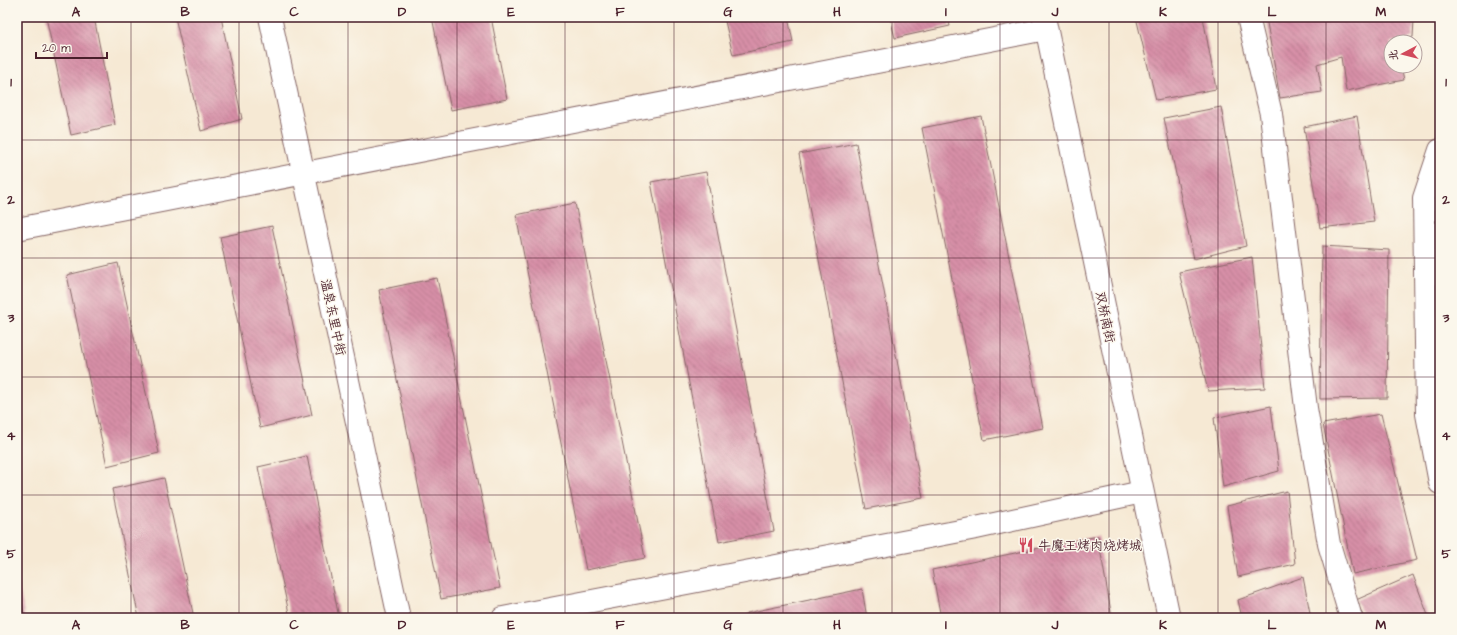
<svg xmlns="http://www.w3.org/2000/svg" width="1457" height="635" font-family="'Architects Daughter','LXGW WenKai TC',sans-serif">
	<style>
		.building { fill: url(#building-back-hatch) }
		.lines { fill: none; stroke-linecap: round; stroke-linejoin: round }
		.minor-casing { stroke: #866666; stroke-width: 24 }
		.minor { stroke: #fff; stroke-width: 22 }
		.grid { fill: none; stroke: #4a1f2b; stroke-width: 1; stroke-opacity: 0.55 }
		.labels { text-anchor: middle; stroke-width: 3; stroke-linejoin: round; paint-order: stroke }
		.street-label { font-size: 13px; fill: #4a1f2b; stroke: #fbf7ec }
		.poi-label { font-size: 13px; fill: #4a1f2b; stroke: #fbf7ec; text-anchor: start }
		.neatline { fill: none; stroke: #4a1f2b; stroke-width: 1.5 }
		.grid-label { font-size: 13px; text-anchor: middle; font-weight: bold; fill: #4a1f2b }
	</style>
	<defs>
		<pattern id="building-back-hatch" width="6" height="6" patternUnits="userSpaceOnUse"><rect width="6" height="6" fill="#d78fa7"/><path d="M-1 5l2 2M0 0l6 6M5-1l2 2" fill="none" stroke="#b07488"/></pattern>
	</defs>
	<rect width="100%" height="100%" fill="#fbf7ec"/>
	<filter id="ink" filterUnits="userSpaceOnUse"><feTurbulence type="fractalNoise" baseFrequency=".025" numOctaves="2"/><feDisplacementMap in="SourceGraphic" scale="8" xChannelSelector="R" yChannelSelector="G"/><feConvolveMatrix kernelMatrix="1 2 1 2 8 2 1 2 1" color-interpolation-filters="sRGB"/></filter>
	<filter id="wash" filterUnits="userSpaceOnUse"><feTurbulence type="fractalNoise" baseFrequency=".012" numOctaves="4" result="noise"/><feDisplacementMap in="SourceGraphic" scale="16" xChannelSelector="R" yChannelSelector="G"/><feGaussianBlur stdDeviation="0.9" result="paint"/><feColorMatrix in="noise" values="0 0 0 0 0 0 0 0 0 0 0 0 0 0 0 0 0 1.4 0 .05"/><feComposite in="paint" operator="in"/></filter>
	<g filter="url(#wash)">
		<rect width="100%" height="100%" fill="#f6e9d4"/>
		<g id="blocks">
			<g class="building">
				<polygon points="46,17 94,17 115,125 71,135"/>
				<polygon points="175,17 221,17 242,119 201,131"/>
				<polygon points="432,17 491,17 507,99 451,110"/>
				<polygon points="724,17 788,17 793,42 733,55"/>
				<polygon points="890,17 948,17 950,26 895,38"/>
				<polygon points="1136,17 1203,17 1216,89 1156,100"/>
				<polygon points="1266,17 1410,17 1414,20 1413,37 1403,42 1391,42 1391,66 1401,66 1404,80 1346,91 1341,57 1317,64 1322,92 1280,98"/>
				<polygon points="1221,107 1246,246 1194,259 1164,118"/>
				<polygon points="981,116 1043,428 984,440 922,128"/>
				<polygon points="1357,116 1374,222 1320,228 1304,127"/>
				<polygon points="856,143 923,498 866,509 799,154"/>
				<polygon points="706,172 774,531 719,542 651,182"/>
				<polygon points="575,203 645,558 586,570 516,215"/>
				<polygon points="272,226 312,415 260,428 220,237"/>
				<polygon points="1322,246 1389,250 1387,398 1320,399"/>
				<polygon points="1252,257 1265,388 1208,391 1179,272"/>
				<polygon points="118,263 159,453 107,466 67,275"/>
				<polygon points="437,278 500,588 441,599 379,290"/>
				<polygon points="1271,406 1279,471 1223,487 1214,418"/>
				<polygon points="1381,414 1417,560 1353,574 1323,424"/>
				<polygon points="307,456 339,618 290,618 258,467"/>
				<polygon points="164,478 194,618 139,618 112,489"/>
				<polygon points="1287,491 1295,564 1238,577 1227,506"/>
				<polygon points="1098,536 1112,618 941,618 932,570"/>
				<polygon points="1413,575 1429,618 1364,618 1356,600"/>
				<polygon points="1303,577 1311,618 1242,618 1238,600"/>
				<polygon points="17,582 18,582 25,618 17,618"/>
				<polygon points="862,589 867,618 748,618 747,613"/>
			</g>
		</g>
	</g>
	<g filter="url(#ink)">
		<use href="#blocks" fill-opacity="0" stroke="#866666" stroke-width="1"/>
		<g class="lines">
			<defs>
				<g id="minor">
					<polyline points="270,17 399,618"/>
					<polyline points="1044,17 1169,618"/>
					<polyline points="1248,17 1271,114 1306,408 1329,544 1351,618"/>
					<polyline points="1440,150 1424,198 1427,414 1440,483"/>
					<polyline points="17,229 1046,29"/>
					<polyline points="503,618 976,528 1142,492"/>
				</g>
			</defs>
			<use href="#minor" class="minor-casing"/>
			<use href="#minor" class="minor"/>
		</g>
	</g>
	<path class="grid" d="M131,17V618M239,17V618M348,17V618M457,17V618M565,17V618M674,17V618M783,17V618M892,17V618M1000,17V618M1109,17V618M1218,17V618M1326,17V618M17,140H1440M17,258H1440M17,377H1440M17,495H1440"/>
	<defs>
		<symbol id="restaurant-bare" viewBox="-9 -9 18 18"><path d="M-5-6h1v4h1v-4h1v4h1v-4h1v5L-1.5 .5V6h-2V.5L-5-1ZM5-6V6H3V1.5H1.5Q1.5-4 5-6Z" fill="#d1495b" stroke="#fbf7ec" stroke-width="2.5" paint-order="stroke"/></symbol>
	</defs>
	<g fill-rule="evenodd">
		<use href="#restaurant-bare" x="1015" y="534" width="22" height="22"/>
	</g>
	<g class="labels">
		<g class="street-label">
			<text transform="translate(334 317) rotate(78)" y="5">温泉东里中街</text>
			<text transform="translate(1106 317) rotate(78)" y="5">双桥南街</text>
		</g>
		<g class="poi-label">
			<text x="1038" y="550">牛魔王烤肉烧烤城</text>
		</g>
	</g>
	<rect width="1457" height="635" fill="none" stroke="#fbf7ec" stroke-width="44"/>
	<g transform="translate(1403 54) rotate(263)"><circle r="19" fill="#fbf7ec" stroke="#b4a19f"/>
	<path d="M0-3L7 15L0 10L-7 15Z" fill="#d1495b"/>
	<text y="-6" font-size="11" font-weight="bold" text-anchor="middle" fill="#4a1f2b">北</text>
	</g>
	<path d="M36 52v6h71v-6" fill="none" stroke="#4a1f2b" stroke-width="2"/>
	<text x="42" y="52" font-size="12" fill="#4a1f2b" stroke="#fbf7ec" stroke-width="3" paint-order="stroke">20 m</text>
	<rect x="22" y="22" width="1413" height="591" class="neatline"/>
	<g class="grid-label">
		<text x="76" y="16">A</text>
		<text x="185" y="16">B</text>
		<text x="294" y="16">C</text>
		<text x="402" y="16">D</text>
		<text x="511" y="16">E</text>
		<text x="620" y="16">F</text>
		<text x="728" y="16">G</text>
		<text x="837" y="16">H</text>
		<text x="946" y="16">I</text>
		<text x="1055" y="16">J</text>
		<text x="1163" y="16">K</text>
		<text x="1272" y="16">L</text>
		<text x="1381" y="16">M</text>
		<text x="11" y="86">1</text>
		<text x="1446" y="86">1</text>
		<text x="11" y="204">2</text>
		<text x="1446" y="204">2</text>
		<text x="11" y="322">3</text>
		<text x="1446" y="322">3</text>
		<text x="11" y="440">4</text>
		<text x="1446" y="440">4</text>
		<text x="11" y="558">5</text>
		<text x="1446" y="558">5</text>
		<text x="76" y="629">A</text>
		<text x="185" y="629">B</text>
		<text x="294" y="629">C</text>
		<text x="402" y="629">D</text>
		<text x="511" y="629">E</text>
		<text x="620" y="629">F</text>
		<text x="728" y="629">G</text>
		<text x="837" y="629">H</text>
		<text x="946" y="629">I</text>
		<text x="1055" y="629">J</text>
		<text x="1163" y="629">K</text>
		<text x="1272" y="629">L</text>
		<text x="1381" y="629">M</text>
	</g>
</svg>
